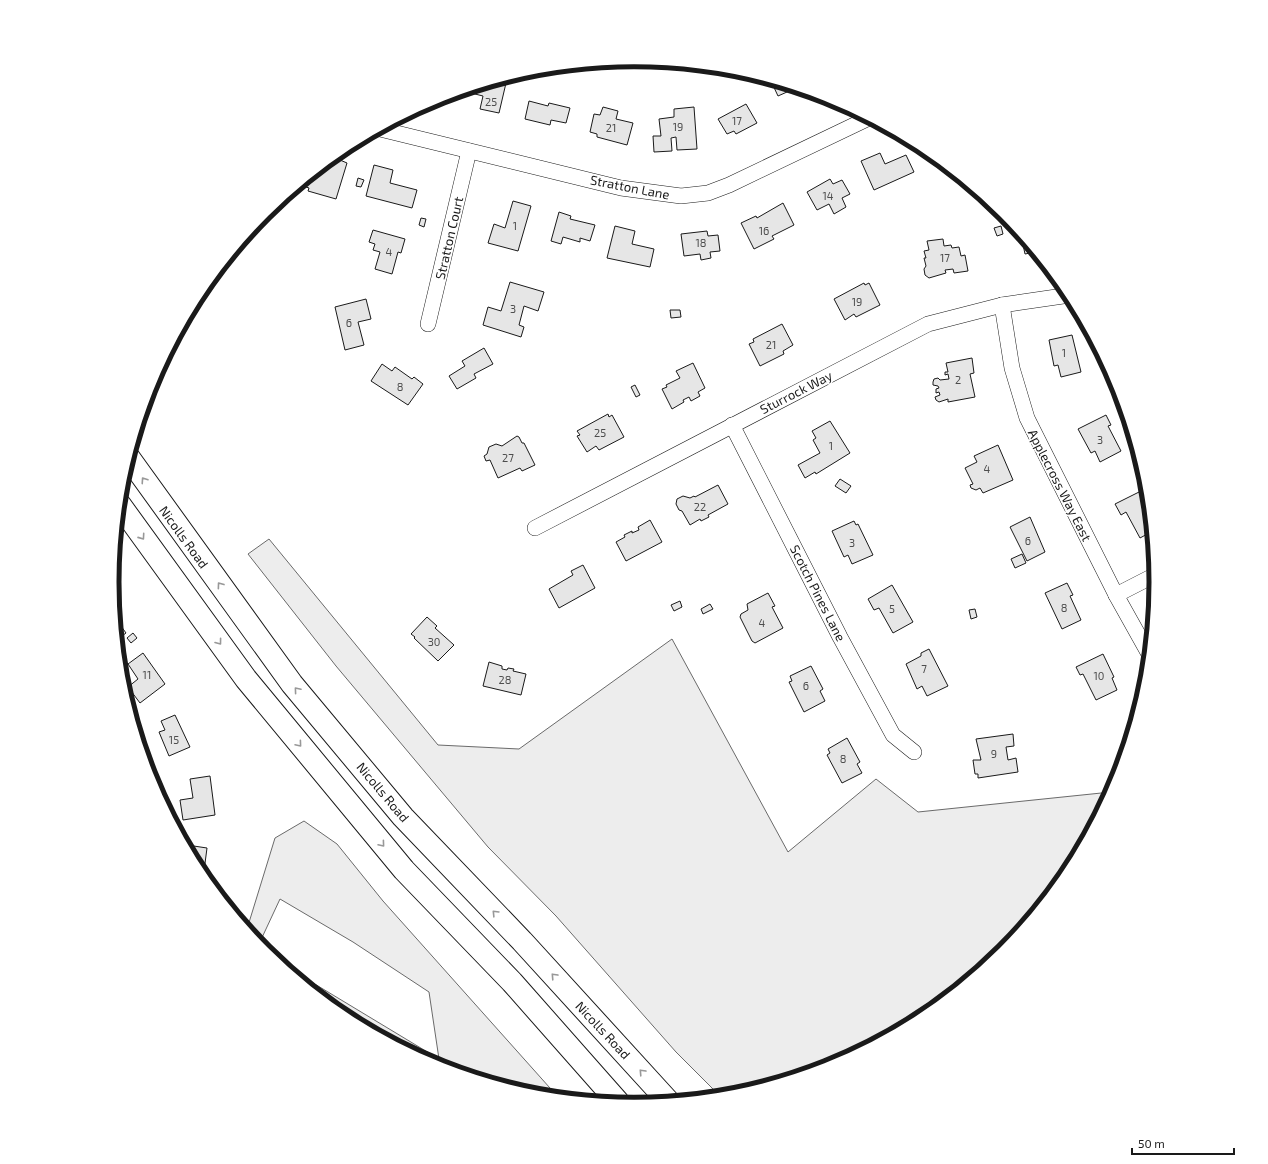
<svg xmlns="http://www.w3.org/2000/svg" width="1268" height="1164" font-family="'Exo 2',sans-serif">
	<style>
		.green { fill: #ededed; stroke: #6a6a6a }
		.building { fill: #e6e6e6; stroke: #1a1a1a }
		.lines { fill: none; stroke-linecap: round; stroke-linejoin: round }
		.minor-casing { stroke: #1a1a1a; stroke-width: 16 }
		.highway-casing { stroke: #1a1a1a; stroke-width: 24 }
		.minor { stroke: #fff; stroke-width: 15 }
		.highway { stroke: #fff; stroke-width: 22 }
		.oneway { stroke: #989898 }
		.labels { text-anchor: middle; stroke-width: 3; stroke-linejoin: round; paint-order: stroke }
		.number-label { font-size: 11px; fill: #4d4d4d }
		.street-label { font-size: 13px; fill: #1a1a1a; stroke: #fff }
		.rim { fill: none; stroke: #1a1a1a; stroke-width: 5 }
	</style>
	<rect width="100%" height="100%" fill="#fff"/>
	<g class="green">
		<polygon points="269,539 438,745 519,749 672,639 788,852 876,779 918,812 1111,792 1068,872 1003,951 924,1016 834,1064 736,1094 720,1096 676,1052 556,916 488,847 336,666 248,554"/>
		<polygon points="304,821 337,844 383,901 558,1097 532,1094 434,1064 344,1016 275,960 439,1059 429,992 353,942 280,899 259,944 247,929 275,838"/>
	</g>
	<g class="building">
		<polygon points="496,81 506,83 499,113 480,109 483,96 463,91"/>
		<polygon points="771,81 796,88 778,96"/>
		<polygon points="529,101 548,106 549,103 570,108 566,123 551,120 550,125 525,119"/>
		<polygon points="746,104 757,123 736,134 734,131 727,134 718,119"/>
		<polygon points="603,107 618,111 616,119 633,123 627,145 597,137 597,134 590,132 594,114 600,115"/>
		<polygon points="694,107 697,149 677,150 676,137 671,138 672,151 654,152 653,136 661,136 659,119 674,117 674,109"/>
		<polygon points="880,153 885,164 906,155 914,172 874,190 861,161"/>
		<polygon points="333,157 347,163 336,199 308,191 309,188 300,185"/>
		<polygon points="374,165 393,170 390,183 417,190 412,208 366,196"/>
		<polygon points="358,178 364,180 361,187 356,186"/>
		<polygon points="830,179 833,184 842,180 850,194 842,198 846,207 834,214 829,204 817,210 807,192"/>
		<polygon points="513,201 531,206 518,251 488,243 494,224 505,228"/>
		<polygon points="783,203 794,225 772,236 774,239 754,249 741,223 756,216 757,218"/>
		<polygon points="559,212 571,216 570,219 595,225 590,241 580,238 580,242 563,237 561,244 551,241"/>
		<polygon points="421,218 426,219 424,227 419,225"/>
		<polygon points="615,226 635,231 632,244 654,249 650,267 607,258"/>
		<polygon points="1001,226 1003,234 997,236 994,228"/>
		<polygon points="373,230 405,239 401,253 398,252 392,274 375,269 380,252 373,250 375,244 369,242"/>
		<polygon points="707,231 708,236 718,235 720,251 710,252 711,258 701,260 700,254 684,256 681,234"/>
		<polygon points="1021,235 1038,255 1036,255 1035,252 1025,254"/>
		<polygon points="943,239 944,246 951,245 952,248 959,247 961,256 965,255 968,271 954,273 953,269 945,270 946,273 929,278 925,275 924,269 926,266 924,258 926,258 924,251 929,250 927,241"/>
		<polygon points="510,282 544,292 538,311 524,306 519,325 524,327 521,337 483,325 488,307 501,311"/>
		<polygon points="864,283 865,285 869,283 880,305 856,317 854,314 845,320 834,299"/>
		<polygon points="366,299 371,319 358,322 364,345 345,350 335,307"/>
		<polygon points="670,310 680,310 681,317 671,318"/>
		<polygon points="782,324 793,345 783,351 784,354 760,366 749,344 754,342 753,339"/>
		<polygon points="1072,335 1081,372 1061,377 1058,365 1054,366 1049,340"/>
		<polygon points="484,348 493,364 474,374 476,378 457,389 449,376 465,366 462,361"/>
		<polygon points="972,358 974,373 970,374 975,397 948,402 948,399 939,402 936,400 935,397 940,395 939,392 936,393 936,389 939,388 938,386 933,385 933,382 934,379 938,378 940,380 949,379 948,374 945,375 945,372 948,372 946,363"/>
		<polygon points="693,363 705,388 698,392 700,396 691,401 689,397 683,400 684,402 672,409 662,389 667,387 666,385 680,378 676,371"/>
		<polygon points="382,364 392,371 395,367 412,379 414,377 423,384 408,405 371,381"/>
		<polygon points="635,385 640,395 636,397 631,387"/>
		<polygon points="608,414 609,417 612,415 624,437 599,450 596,446 587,452 577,436 580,435 577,431"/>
		<polygon points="1106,415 1111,425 1108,426 1121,451 1100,462 1095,451 1091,453 1078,429"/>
		<polygon points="830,421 850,453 816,474 815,472 805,478 798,465 820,453 813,440 816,438 812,431"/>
		<polygon points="517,436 519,437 522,443 524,443 535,465 522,471 520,468 498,478 490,460 486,461 484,456 487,454 489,447 496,444 502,446"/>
		<polygon points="998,445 1013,480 983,493 980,488 976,490 971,488 970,485 973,484 965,468 977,462 974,456"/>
		<polygon points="840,479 851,486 846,493 835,486"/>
		<polygon points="718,485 728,504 708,515 709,517 701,521 700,519 690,525 682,511 679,510 676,504 677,499 683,496 690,498 694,496 695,497"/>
		<polygon points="1139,492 1149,511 1151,532 1140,538 1126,512 1121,515 1115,504"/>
		<polygon points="1030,517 1045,552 1027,561 1010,527"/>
		<polygon points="650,520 662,542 626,561 616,542 625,537 624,535 632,531 632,533 639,530 638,527"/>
		<polygon points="854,521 856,525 858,524 873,555 852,564 848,555 844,557 832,531"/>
		<polygon points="1022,554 1026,563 1015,568 1011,559"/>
		<polygon points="583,565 595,588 559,608 549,589 573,575 571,571"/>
		<polygon points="1067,583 1073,595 1070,596 1081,620 1062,629 1045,593"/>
		<polygon points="892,585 913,622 893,633 879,608 874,610 868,599"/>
		<polygon points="768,593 775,606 772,607 783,628 755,643 752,641 740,617 741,614 748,610 747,604"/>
		<polygon points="680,601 682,607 674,611 671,605"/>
		<polygon points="710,604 713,609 703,614 701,609"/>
		<polygon points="975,609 977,617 971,619 969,610"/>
		<polygon points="427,617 437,626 435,628 454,645 438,661 414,638 415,637 411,634"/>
		<polygon points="118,622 126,633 118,639 116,623"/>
		<polygon points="133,633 137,638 131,643 127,638"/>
		<polygon points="929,649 948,686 927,696 922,686 917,689 906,664 921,656 921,653"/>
		<polygon points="143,653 165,684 140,703 128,687 138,679 128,664"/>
		<polygon points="1103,654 1114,677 1112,678 1117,690 1096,700 1083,674 1080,675 1076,667"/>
		<polygon points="489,662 502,666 502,669 507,670 508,668 514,669 513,671 526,674 521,695 483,686"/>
		<polygon points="811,666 823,689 820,691 825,701 804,712 789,682 792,681 790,676"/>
		<polygon points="175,715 190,747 169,756 159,732 165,730 161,721"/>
		<polygon points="1013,734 1014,746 1006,747 1008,760 1016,758 1018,772 978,778 978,774 975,774 973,760 981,760 976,739"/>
		<polygon points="847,738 860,762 857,764 862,773 842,783 827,755 830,753 828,749"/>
		<polygon points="210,776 215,815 183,820 180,800 193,798 190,779"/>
		<polygon points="187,845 207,848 204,871 200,872"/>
	</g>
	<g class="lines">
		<defs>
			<g id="minor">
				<polyline points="380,129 621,188 681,196 708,193 729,185 869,118"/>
				<polyline points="1002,305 1012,368 1027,418 1116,595 1149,654"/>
				<polyline points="428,324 469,151"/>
				<polyline points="732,425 840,637 893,735 914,752"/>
				<polyline points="535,528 928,324 1002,305 1070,295"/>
				<polyline points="1116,595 1155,575"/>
			</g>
			<g id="highway">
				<polyline points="129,458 292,684 403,817 522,941 668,1101"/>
				<polyline points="120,505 246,679 404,870 512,982 618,1102"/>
			</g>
		</defs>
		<use href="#minor" class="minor-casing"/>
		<use href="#highway" class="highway-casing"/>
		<use href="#minor" class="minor"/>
		<use href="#highway" class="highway"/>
	</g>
	<defs><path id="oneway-chevron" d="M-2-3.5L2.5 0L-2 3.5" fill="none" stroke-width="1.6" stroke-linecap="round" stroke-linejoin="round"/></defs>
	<g class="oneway">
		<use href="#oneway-chevron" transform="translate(144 480) rotate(-124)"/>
		<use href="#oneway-chevron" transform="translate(142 537) rotate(55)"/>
		<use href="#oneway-chevron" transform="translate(220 585) rotate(-126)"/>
		<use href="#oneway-chevron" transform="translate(219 642) rotate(53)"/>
		<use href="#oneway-chevron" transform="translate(297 690) rotate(-130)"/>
		<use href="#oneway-chevron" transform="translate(299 744) rotate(50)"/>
		<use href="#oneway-chevron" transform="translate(382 844) rotate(50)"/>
		<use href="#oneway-chevron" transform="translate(495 913) rotate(-134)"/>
		<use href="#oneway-chevron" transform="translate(554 976) rotate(-133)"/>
		<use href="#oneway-chevron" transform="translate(642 1072) rotate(-133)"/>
	</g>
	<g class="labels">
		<g class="number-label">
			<text x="491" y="106">25</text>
			<text x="737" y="125">17</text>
			<text x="678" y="131">19</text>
			<text x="611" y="132">21</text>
			<text x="828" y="200">14</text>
			<text x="515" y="230">1</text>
			<text x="764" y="235">16</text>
			<text x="701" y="247">18</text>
			<text x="389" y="256">4</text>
			<text x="945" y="262">17</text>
			<text x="857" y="306">19</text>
			<text x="513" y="313">3</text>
			<text x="349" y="327">6</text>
			<text x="771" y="349">21</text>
			<text x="1064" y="357">1</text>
			<text x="958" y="384">2</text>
			<text x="400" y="391">8</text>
			<text x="600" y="437">25</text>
			<text x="1100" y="444">3</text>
			<text x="831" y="450">1</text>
			<text x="508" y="462">27</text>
			<text x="987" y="473">4</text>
			<text x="700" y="511">22</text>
			<text x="1028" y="545">6</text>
			<text x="852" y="547">3</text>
			<text x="1064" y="612">8</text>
			<text x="892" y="613">5</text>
			<text x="762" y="627">4</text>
			<text x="434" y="646">30</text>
			<text x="924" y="673">7</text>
			<text x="147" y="679">11</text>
			<text x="1099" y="680">10</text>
			<text x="505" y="684">28</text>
			<text x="806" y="690">6</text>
			<text x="174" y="744">15</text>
			<text x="994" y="758">9</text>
			<text x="843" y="763">8</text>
		</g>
		<g class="street-label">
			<text transform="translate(630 187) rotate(11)" y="5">Stratton Lane</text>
			<text transform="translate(449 238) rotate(-77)" y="5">Stratton Court</text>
			<text transform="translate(796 392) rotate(-27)" y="5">Sturrock Way</text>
			<text transform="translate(1060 485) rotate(63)" y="5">Applecross Way East</text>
			<text transform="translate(184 537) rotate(54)" y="5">Nicolls Road</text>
			<text transform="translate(818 593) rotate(63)" y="5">Scotch Pines Lane</text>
			<text transform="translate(383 792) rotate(50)" y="5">Nicolls Road</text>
			<text transform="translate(603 1030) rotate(47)" y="5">Nicolls Road</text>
		</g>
	</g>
	<path d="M0 0H1268V1164H0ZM119 582a515 515 0 1 1 1030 0a515 515 0 1 1-1030 0Z" fill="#fff" fill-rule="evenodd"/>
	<path class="rim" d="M119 582a515 515 0 1 1 1030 0a515 515 0 1 1-1030 0Z"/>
	<path d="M1132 1148v6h102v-6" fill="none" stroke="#1a1a1a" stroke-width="2"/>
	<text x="1138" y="1148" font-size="12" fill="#1a1a1a" stroke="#ffffff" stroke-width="3" paint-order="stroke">50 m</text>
</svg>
